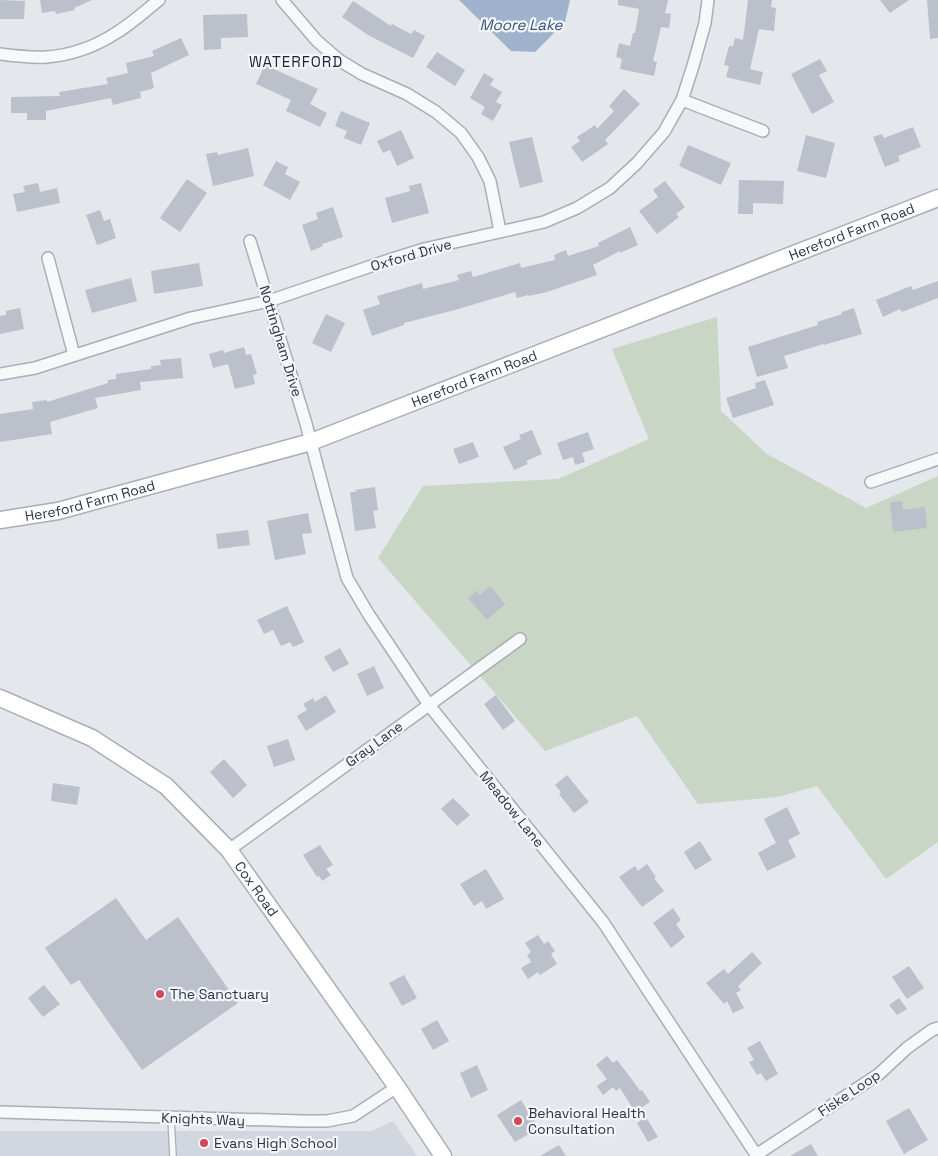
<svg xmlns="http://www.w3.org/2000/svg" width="938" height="1156" font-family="'Space Grotesk',sans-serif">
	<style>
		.built { fill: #d2d6de }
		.green { fill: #c9d6c5 }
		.water { fill: #9fb4cc }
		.building { fill: #bbc0ca }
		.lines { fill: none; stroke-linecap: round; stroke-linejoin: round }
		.lane-casing { stroke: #a9aeb7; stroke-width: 8 }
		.street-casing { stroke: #a9aeb7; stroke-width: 14 }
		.secondary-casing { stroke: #a9aeb7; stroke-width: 19 }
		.lane { stroke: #f7f8fa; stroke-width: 5.5 }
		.street { stroke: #f7f8fa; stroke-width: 11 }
		.secondary { stroke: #fff; stroke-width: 16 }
		.poi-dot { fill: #d1495b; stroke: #f4f6f9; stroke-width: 2 }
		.labels { text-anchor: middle; stroke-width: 4.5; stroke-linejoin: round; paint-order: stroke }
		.street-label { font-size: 14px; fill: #2b3445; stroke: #f4f6f9 }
		.poi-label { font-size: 14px; fill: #2b3445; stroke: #f4f6f9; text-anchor: start }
		.water-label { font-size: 15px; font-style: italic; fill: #34527a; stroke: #f4f6f9 }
		.neighbourhood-label { font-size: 15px; letter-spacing: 1px; fill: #1d2536; stroke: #f4f6f9 }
	</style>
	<rect width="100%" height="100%" fill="#e4e7ec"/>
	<polygon class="built" points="393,1121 417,1156 0,1156 0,1131 372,1131"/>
	<polygon class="green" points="717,317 721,411 767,454 866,508 938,476 938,842 886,879 817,786 778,797 698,804 637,716 545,751 378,558 423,486 558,479 649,439 612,349"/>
	<polygon class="water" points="459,0 570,0 565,22 535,52 511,51"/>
	<g class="building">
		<polygon points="0,0 25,1 24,19 0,19"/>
		<polygon points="40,0 92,0 74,8 75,10 56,14 55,11 42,13"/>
		<polygon points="618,0 668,0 665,13 671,14 669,28 661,27 653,61 657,62 654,76 620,69 622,59 616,57 619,43 630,46 633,33 635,33 639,9 618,5"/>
		<polygon points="748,0 772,0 771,7 776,8 774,31 759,29 750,69 763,72 760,85 726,77 729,66 724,65 729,46 733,46 735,38 743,40"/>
		<polygon points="880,0 909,0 890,13"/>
		<polygon points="927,0 938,0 938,38 930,39"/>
		<polygon points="353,1 391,26 392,24 411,34 414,30 425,36 413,58 368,35 342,17"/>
		<polygon points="247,14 248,37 221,38 221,49 204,50 203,15"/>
		<polygon points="181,38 189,55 151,73 154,88 140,92 141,98 113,105 111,98 46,111 46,120 27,120 27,113 11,113 11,97 60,96 59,92 108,84 106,78 128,73 126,63 154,56 152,51"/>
		<polygon points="437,52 465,70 455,86 426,67"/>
		<polygon points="820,59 827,71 819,75 834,102 812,114 791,74"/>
		<polygon points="265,65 318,89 310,104 327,113 320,127 286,111 291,100 256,84"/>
		<polygon points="484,73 494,79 490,85 502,92 496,102 502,105 493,121 481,114 485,107 470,98"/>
		<polygon points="624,89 640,104 605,140 608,144 582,162 571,147 580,141 577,137 595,125 597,129 614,111 609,106"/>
		<polygon points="341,111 370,123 361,145 344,138 347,131 335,126"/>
		<polygon points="913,127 921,147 898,156 900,161 885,167 873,137 882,134 884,138"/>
		<polygon points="401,130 414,158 397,166 390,150 383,153 377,141"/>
		<polygon points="806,135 835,143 826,178 797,171"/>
		<polygon points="532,137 543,182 520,188 509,142"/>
		<polygon points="688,145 731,163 721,185 679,166"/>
		<polygon points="248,148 254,176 213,186 206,154 217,152 218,155"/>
		<polygon points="276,161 288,167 285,174 300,182 290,200 263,185"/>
		<polygon points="187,179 207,193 180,232 160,218"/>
		<polygon points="739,180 784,181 783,204 753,203 753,214 738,214"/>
		<polygon points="665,181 685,207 676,214 679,217 657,234 639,211 658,197 653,190"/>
		<polygon points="38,183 40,192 57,188 60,203 17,212 13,194 25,192 23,186"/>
		<polygon points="421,183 429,213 392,223 385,198 410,191 409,186"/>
		<polygon points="333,207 343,237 322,244 323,246 311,251 302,225 318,219 316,213"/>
		<polygon points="100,210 104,221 110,219 116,238 97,245 86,215"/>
		<polygon points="630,227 638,245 620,253 620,251 593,265 597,275 547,292 529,296 528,295 517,298 515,292 455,310 404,323 404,325 372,336 363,310 380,304 377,296 422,283 423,289 459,280 457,275 471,271 473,277 520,263 521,268 555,260 554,255 566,250 568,256 599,246 598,243"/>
		<polygon points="199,263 203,286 154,294 151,271"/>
		<polygon points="131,278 137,301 92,313 85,290"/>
		<polygon points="938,281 938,298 902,312 900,309 883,317 876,300 911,286 913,290"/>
		<polygon points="20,308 24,329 0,334 0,316 6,315 6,311"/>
		<polygon points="854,308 862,334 824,345 824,344 784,356 788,368 757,377 748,347 818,325 817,322 842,314 842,312"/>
		<polygon points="326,314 345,323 331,352 312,343"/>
		<polygon points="244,347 246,355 251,354 257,374 253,375 255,384 235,389 228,364 213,368 209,354 223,350 224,353"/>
		<polygon points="181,358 183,378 140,382 141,390 95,398 98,408 50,422 52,434 0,442 0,414 33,409 32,402 47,400 47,402 108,383 108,380 116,379 116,374 151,369 151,366 161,365 160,360"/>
		<polygon points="765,380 774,405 733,418 726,398 756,388 755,383"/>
		<polygon points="532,430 542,454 526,461 528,464 514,470 503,447 521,439 519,435"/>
		<polygon points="588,432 594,449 582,453 585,462 575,465 573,457 563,460 557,443"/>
		<polygon points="473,442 479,457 459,464 453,449"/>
		<polygon points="375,487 378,510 373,511 376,528 355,531 350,492 356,492 355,490"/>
		<polygon points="902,501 903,510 925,507 927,528 893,532 890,502"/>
		<polygon points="308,513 312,533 302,534 306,554 275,560 267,521"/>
		<polygon points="248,530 250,545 218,549 216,534"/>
		<polygon points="490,586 505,604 487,620 468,598 477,591 480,595"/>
		<polygon points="287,606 304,642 293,647 290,642 281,646 273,630 264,634 257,620"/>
		<polygon points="340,648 349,664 333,672 324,657"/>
		<polygon points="374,666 384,688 367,696 357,674"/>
		<polygon points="326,695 336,712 306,731 297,716 307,710 303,704 313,698 315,702"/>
		<polygon points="496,695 515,721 503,730 484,704"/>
		<polygon points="288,739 295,760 274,767 267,746"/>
		<polygon points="224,759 247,785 233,798 210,772"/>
		<polygon points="567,775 589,802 574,813 559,794 561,792 555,785"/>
		<polygon points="53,783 80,787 77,805 51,801"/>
		<polygon points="453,798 470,815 457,826 441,809"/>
		<polygon points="787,807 800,834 788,840 796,857 767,871 758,853 776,843 764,819"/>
		<polygon points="700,841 712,860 695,870 684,852"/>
		<polygon points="320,845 333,865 326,869 331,875 322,881 319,876 317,877 303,855"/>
		<polygon points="647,864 656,877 654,878 664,891 642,907 619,877 635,866 638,871"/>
		<polygon points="486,869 504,899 486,909 482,901 474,906 460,884"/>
		<polygon points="116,898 146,940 178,917 238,1003 142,1070 79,980 71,985 45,948"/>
		<polygon points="673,908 681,920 676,924 685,937 671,948 653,923"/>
		<polygon points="538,935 544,944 548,941 555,951 551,954 557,964 540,975 538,972 528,979 521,968 531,962 527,955 531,952 525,943"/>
		<polygon points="752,952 762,963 738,986 741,990 736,993 744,1008 733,1013 727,1001 724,1004 706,983 724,969 728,974"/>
		<polygon points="909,966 924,988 907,999 892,977"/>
		<polygon points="404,975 417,998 402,1006 389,983"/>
		<polygon points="44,985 60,1004 43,1017 28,998"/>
		<polygon points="899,998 907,1009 897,1015 889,1005"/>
		<polygon points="437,1020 449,1041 433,1050 421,1029"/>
		<polygon points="760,1041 778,1074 766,1081 761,1073 757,1075 749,1062 754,1060 747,1048"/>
		<polygon points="607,1056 613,1063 617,1060 633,1081 640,1091 642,1090 650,1102 635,1112 620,1088 616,1091 613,1087 603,1095 597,1086 607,1079 596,1065"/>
		<polygon points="477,1065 488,1090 471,1098 460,1073"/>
		<polygon points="521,1100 539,1128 515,1142 497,1115"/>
		<polygon points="909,1108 928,1140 904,1154 886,1121"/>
		<polygon points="646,1117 658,1137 648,1142 637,1123"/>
		<polygon points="811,1144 818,1156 790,1156"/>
		<polygon points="559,1145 566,1156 540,1156"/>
	</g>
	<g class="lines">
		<defs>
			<polyline id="lane" points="171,1118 173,1156"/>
			<g id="street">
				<polyline points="282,0 317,41 339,60 362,74 407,94 436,112 461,133 478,157 490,181 500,231"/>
				<path d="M0,54C15,56 31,58 47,57C71,55 96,46 116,33C131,24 145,11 159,0"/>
				<polyline points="682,100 763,131"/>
				<polyline points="250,241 305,420 347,578 369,615 429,705 603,922 757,1156"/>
				<polyline points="48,258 74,355"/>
				<polyline points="0,374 35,368 191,318 269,301 383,262 424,249 544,222 577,208 610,188 637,163 664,132 682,100 693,66 705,23 708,0"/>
				<polyline points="871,482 938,459"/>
				<polyline points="229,850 520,639"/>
				<polyline points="0,1112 302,1121 327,1121 353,1116 397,1087"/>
				<polyline points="756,1155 879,1074 907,1048 932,1030 938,1028"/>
			</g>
			<g id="secondary">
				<path id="s1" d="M0,520L58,511L311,442L938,198"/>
				<path id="s2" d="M0,698L92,738L166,786L229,850L397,1087L443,1156"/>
			</g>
		</defs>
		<use href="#lane" class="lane-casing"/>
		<use href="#street" class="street-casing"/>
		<use href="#secondary" class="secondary-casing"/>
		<use href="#lane" class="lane"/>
		<use href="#street" class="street"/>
		<use href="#secondary" class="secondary"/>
	</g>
	<g class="poi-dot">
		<circle cx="160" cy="994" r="5"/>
		<circle cx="518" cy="1121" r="5"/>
		<circle cx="204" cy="1143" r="5"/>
	</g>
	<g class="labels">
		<g class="street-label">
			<text dy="5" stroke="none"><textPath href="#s1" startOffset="901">Hereford Farm Road</textPath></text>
			<text transform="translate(411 255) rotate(-16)" y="5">Oxford Drive</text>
			<text transform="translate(281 341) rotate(73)" y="5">Nottingham Drive</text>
			<text dy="5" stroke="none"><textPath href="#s1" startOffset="496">Hereford Farm Road</textPath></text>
			<text dy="5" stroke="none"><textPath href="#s1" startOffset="92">Hereford Farm Road</textPath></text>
			<text transform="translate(374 744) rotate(-36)" y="5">Gray Lane</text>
			<text transform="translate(512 809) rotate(51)" y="5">Meadow Lane</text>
			<text dy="5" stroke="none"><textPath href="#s2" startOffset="326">Cox Road</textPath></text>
			<text transform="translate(849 1093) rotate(-34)" y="5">Fiske Loop</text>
			<text transform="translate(203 1119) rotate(2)" y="5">Knights Way</text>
		</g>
		<g class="poi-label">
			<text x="170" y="999">The Sanctuary</text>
			<text x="528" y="1118">Behavioral Health<tspan x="528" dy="16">Consultation</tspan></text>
			<text x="214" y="1148">Evans High School</text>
		</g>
		<g class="water-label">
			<text x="521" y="30">Moore Lake</text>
		</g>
		<g class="neighbourhood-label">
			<text x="296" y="67">WATERFORD</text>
		</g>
	</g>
</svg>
